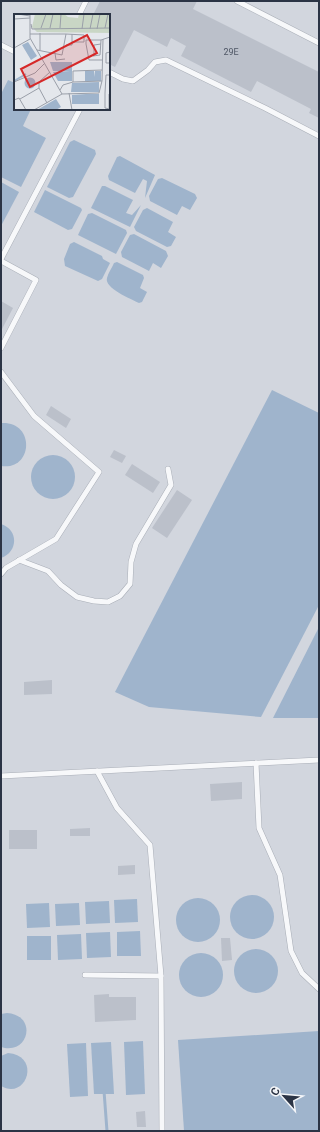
<svg xmlns="http://www.w3.org/2000/svg" width="320" height="1132" font-family="Roboto,sans-serif">
	<style>
		.built { fill: #d2d6de; fill-rule: evenodd }
		.water { fill: #9fb4cc }
		.lines { fill: none; stroke-linecap: round; stroke-linejoin: round }
		.stream { stroke: #9fb4cc; stroke-width: 3 }
		.building { fill: #bbc0ca }
		.lane-casing { stroke: #a9aeb7; stroke-width: 6 }
		.lane { stroke: #f7f8fa; stroke-width: 5 }
		.labels { text-anchor: middle; stroke-width: 3.5; stroke-linejoin: round; paint-order: stroke }
		.number-label { font-size: 9px; fill: #4f5766 }
		.inset-river { fill: none; stroke: #9fb4cc; stroke-width: 2 }
		.inset-road { fill: none; stroke: #9a9fa9; stroke-width: 1 }
		.view { fill: #d62828; fill-opacity: 0.15; stroke: #d62828; stroke-width: 2 }
		.inset-edge { fill: none; stroke: #2b3445; stroke-width: 2 }
	</style>
	<rect width="100%" height="100%" fill="#e4e7ec"/>
	<path class="built" d="M1,1H319V1131H1ZM15,15H109V109H15Z"/>
	<g class="water">
		<polygon points="8,80 15,83 15,109 31,109 23,126 46,138 21,187 1,177 1,94"/>
		<polygon points="74,140 95,150 96,154 73,197 69,198 47,187 70,142"/>
		<polygon points="120,156 155,175 145,198 147,181 143,179 135,193 109,180 108,176 117,157"/>
		<polygon points="162,178 195,194 197,198 190,210 182,206 177,215 150,201 149,196 158,179"/>
		<polygon points="1,182 19,192 1,226"/>
		<polygon points="102,186 105,186 133,200 126,213 132,215 141,205 130,227 91,208"/>
		<polygon points="45,190 81,208 82,210 72,229 68,230 34,212"/>
		<polygon points="147,208 173,222 168,232 176,237 171,246 167,247 136,231 134,227 143,210"/>
		<polygon points="92,213 126,230 127,233 116,254 78,235 88,214"/>
		<polygon points="134,234 166,251 168,256 161,268 153,263 149,271 122,257 121,252 130,235"/>
		<polygon points="74,242 102,256 103,259 110,263 102,279 98,281 65,266 64,259 70,244"/>
		<path d="M117,262L143,275L144,278L140,288L147,292L142,302L139,303C131,299 104,288 107,278C108,273 112,268 114,263Z"/>
		<polygon points="272,390 319,413 319,605 261,717 149,707 115,692"/>
		<path d="M1,423C36,421 33,471 1,466Z"/>
		<circle cx="53" cy="477" r="22"/>
		<path d="M1,524C19,530 18,552 1,558Z"/>
		<polygon points="319,627 319,718 273,718"/>
		<circle cx="252" cy="917" r="22"/>
		<circle cx="198" cy="920" r="22"/>
		<polygon points="137,899 138,922 115,923 114,900"/>
		<polygon points="109,901 110,923 86,924 85,902"/>
		<polygon points="49,903 50,927 27,928 26,904"/>
		<polygon points="79,903 80,925 56,926 55,904"/>
		<polygon points="140,931 141,956 117,956 117,932"/>
		<polygon points="110,932 111,957 87,958 86,933"/>
		<polygon points="81,934 82,959 58,960 57,935"/>
		<rect x="27" y="936" width="24" height="24"/>
		<circle cx="256" cy="971" r="22"/>
		<circle cx="201" cy="975" r="22"/>
		<path d="M7,1013C38,1015 29,1056 1,1047V1014Z"/>
		<polygon points="319,1031 319,1131 184,1131 178,1040"/>
		<polygon points="143,1041 145,1094 126,1095 124,1042"/>
		<polygon points="111,1042 114,1094 94,1094 91,1043"/>
		<polygon points="86,1043 88,1096 70,1097 67,1044"/>
		<path d="M8,1053C42,1056 26,1101 1,1086V1056Z"/>
	</g>
	<g class="lines">
		<polyline class="stream" points="104,1091 107,1131"/>
	</g>
	<g class="building">
		<polygon points="100,1 197,1 193,9 319,72 319,118 309,113 311,109 257,81 251,92 181,56 186,46 171,38 167,47 134,30 115,67 109,64 109,15 93,15"/>
		<polygon points="1,301 13,308 1,331"/>
		<polygon points="51,406 71,419 66,428 46,415"/>
		<polygon points="114,450 126,456 122,463 110,457"/>
		<polygon points="132,464 160,482 153,493 125,475"/>
		<polygon points="177,490 192,500 167,538 152,528"/>
		<polygon points="52,680 52,694 24,695 24,682"/>
		<polygon points="242,782 242,799 211,801 210,784"/>
		<polygon points="90,828 90,836 70,836 70,829"/>
		<rect x="9" y="830" width="28" height="19"/>
		<polygon points="135,865 135,874 118,875 118,866"/>
		<polygon points="221,938 230,938 232,960 222,961"/>
		<polygon points="109,994 109,997 136,997 136,1020 95,1022 94,995"/>
		<polygon points="145,1111 146,1127 137,1127 136,1112"/>
	</g>
	<g class="lines">
		<defs>
			<g id="lane">
				<polyline points="237,1 319,43"/>
				<polyline points="79,15 86,1"/>
				<polyline points="1,45 15,52"/>
				<polyline points="109,72 123,79 133,81 148,70 155,62 166,60 265,108 319,136"/>
				<polyline points="1,259 80,109"/>
				<polyline points="1,261 36,280 1,348"/>
				<polyline points="1,372 34,416 99,472 56,539 6,568 1,574"/>
				<polyline points="19,560 48,571 61,585 77,597 94,601 108,602 120,596 130,584 131,562 136,544 171,485 168,469"/>
				<polyline points="256,763 259,828 280,875 291,951 302,973 319,989"/>
				<polyline points="97,771 117,808 150,845 161,976 162,1131"/>
				<polyline points="1,776 319,760"/>
				<polyline points="85,975 161,976"/>
			</g>
		</defs>
		<use href="#lane" class="lane-casing"/>
		<use href="#lane" class="lane"/>
	</g>
	<g class="labels">
		<g class="number-label">
			<text x="231" y="55">29Е</text>
		</g>
	</g>
	<g transform="translate(14 14)">
		<rect width="96" height="96" fill="#e4e7ec"/>
		<path d="M21,0H50L54,3L64,4L65,0H96V19L23,18L18,13Z" fill="#c9d6c5"/>
		<path d="M14,28L23,42L17,46L8,31ZM36,48H58V67H44L39,58H56L39,57ZM71,57H80L81,63V57H87V67H71ZM10.5 69a5.5 5.5 0 1 1 11 0a5.5 5.5 0 1 1-11 0ZM85,68V78H57L58,69ZM72,80H85V90H58V81ZM42,85L47,93L42,96H23Z" fill="#9fb4cc"/>
		<path class="inset-river" d="M0,67L12,60"/>
		<path class="inset-road" d="M4,0L16,2M16,0V24L48,80M0,5L16,4M17,10L18,15L96,14M27,14L32,0M36,14L39,0M46,14L47,0M91,14L94,0M68,15L70,0M76,15L79,0M83,15L86,0M26,19V36M16,20H52L48,41L23,36M52,20L70,21V28H58M87,26H72V30L75,46H89M52,31H58V20M0,34L16,25M96,38L92,39V49H96M41,39L42,46L51,45M79,42L86,41L87,26L96,23M80,42V31L87,30M96,61H92L91,79V94L96,95M88,67L89,25M0,68L21,59L31,49M59,68V57L88,56M25,74V68L36,58M55,79L58,96M6,85L25,74L33,89M0,86L5,84L12,96M95,95V80M20,96L48,80L85,79L88,67L59,68L49,71L46,76"/>
		<path class="view" d="M73,21L83,39L16,73L7,55Z"/>
		<rect width="96" height="96" class="inset-edge"/>
	</g>
	<rect width="320" height="1132" fill="none" stroke="#2b3445" stroke-width="4"/>
	<g transform="translate(284 1096) rotate(297)" stroke="#f4f6f9" stroke-width="3" paint-order="stroke">
	<path d="M0-3L7 15L0 10L-7 15Z" fill="#2b3445"/>
	<text y="-6" font-size="11" font-weight="bold" text-anchor="middle" fill="#2b3445">С</text>
	</g>
</svg>
